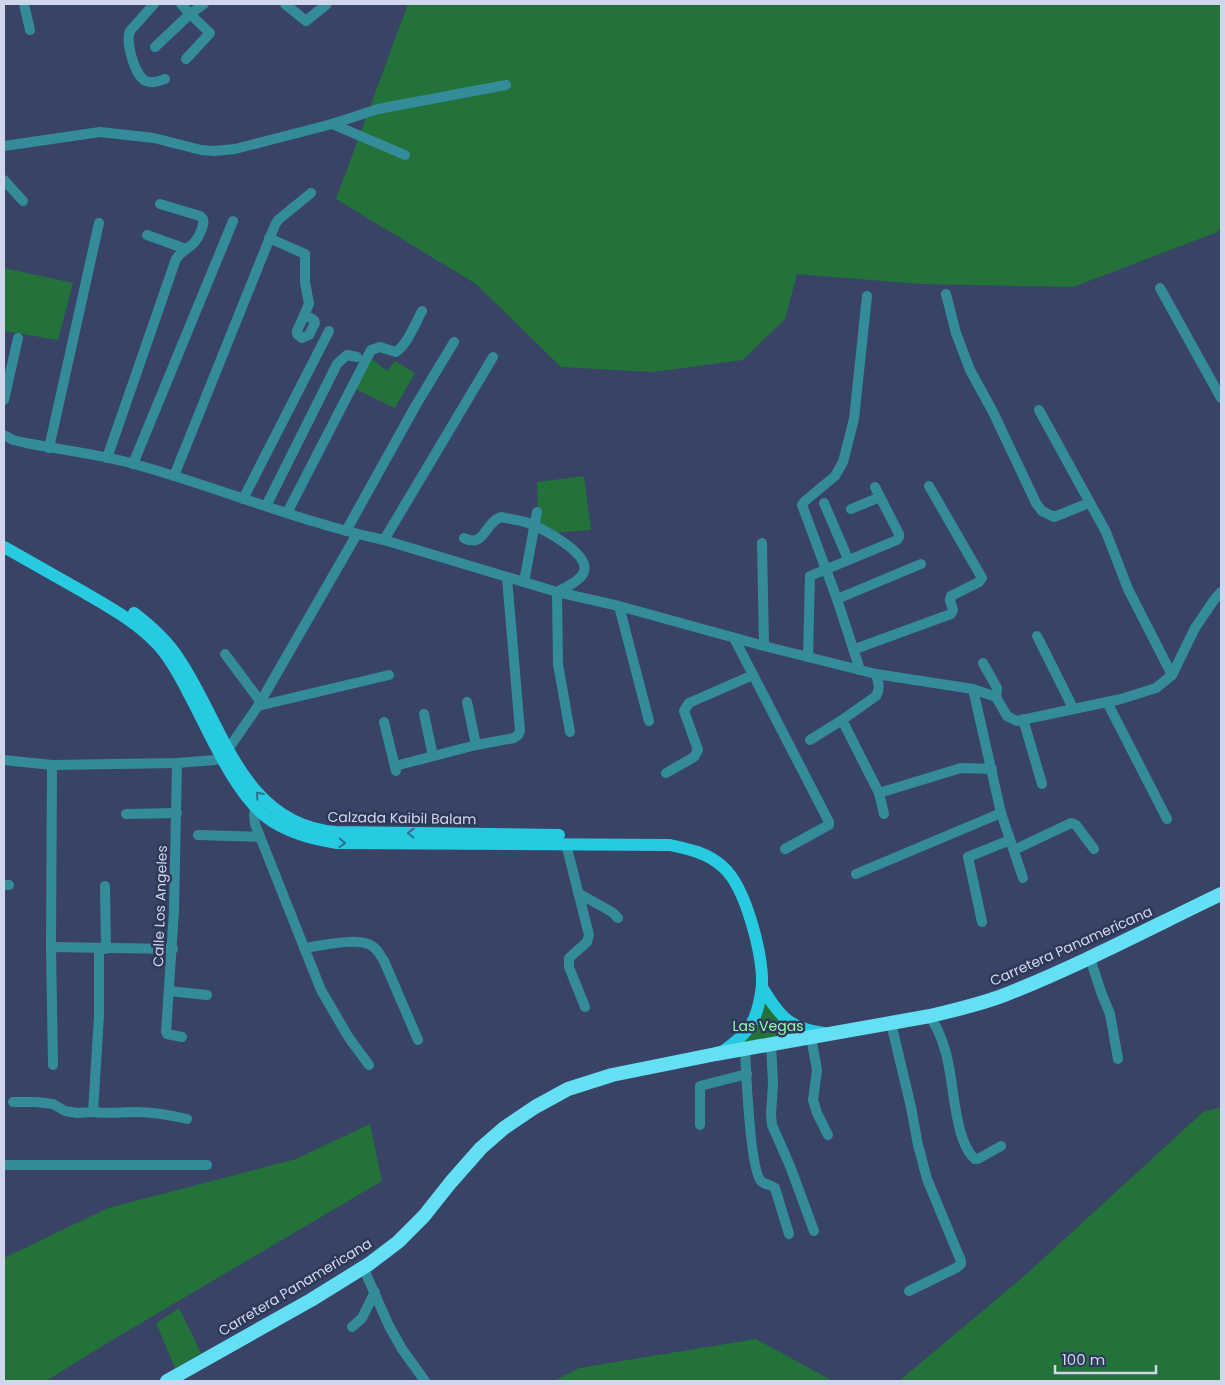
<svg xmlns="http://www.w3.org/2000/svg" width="1225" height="1385" font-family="Poppins,sans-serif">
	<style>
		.green { fill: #22723a }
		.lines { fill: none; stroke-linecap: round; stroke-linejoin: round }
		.minor { stroke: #348c9a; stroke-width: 10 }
		.major { stroke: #27cbe1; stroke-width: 12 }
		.highway { stroke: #64dff3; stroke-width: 14 }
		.oneway { stroke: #2b738f }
		.labels { text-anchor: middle; stroke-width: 5; stroke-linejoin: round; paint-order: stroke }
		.street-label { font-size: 14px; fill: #d0d7ec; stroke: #2e3959 }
		.park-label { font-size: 14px; fill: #8ffea7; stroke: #2e3959 }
	</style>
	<rect width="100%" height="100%" fill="#384365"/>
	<g class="green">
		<polygon points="408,4 1221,4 1221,229 1215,233 1073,287 920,284 797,274 785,319 743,360 653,372 561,367 476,284 336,199"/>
		<polygon points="4,268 73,283 58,340 4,331"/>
		<polygon points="369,357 387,371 395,361 415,373 395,408 353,388"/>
		<polygon points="584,476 591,530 539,534 537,482"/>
		<polygon points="762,990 808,1032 737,1047"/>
		<polygon points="1221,1107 1221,1381 899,1381 1022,1278 1203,1112"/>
		<polygon points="370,1124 382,1181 109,1342 46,1381 4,1381 4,1258 108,1208 296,1159"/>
		<polygon points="179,1308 201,1353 175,1368 156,1323"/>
		<polygon points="756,1339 833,1381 554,1381 579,1368"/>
	</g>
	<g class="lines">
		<g class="minor">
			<polyline points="24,4 30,30"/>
			<path d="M154,4L130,31C125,41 135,77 146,81C152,84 159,81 165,79"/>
			<polyline points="181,4 190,14 204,4"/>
			<polyline points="285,4 306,21 327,4"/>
			<polyline points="155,47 190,14 210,33 186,59"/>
			<polyline points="332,124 405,155"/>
			<polyline points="4,146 100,132 154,138 201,150 214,151 235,149 332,124 378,109 506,85"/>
			<polyline points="4,180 23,201"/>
			<polyline points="147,235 186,249"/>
			<polyline points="269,238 305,254 305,282 309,304 297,331 297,334 302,338 309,335 315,323 314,320 305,315"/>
			<polyline points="1160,288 1221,398"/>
			<polyline points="946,294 956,333 970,370 993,412 1036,503 1042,511 1054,517 1089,503"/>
			<polyline points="4,400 18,338"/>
			<polyline points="1039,410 1106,532 1128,589 1172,675"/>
			<path d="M4,435L13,440L26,443C62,450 99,454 134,464C218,487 299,522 384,540L557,592L619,606L764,646L876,674L973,689L996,697L1007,716L1017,721L1121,699L1156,688L1172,675L1195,628L1214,600L1221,592"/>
			<polyline points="49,448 99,223"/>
			<path d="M107,458L176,259C185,246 194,249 201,231C203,226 204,224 203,219L200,216L160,204"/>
			<polyline points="133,464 233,221"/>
			<polyline points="174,476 275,225 278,220 311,193"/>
			<polyline points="243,499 329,331"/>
			<polyline points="824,503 848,559"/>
			<polyline points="266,506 337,364 347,355 357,357"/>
			<polyline points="851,509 880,497"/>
			<path d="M287,513L371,350L380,347L396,352C408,343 415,324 422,311"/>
			<polyline points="346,531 416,405 454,342"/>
			<path d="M464,538C484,549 485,522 501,517C510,519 519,520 528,523C542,528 594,555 583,574C578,582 565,588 557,592L558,664L570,732"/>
			<polyline points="384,540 493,357"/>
			<polyline points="762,543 764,646"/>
			<polyline points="524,582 537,512"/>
			<polyline points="837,599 921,564"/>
			<polyline points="619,606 649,721"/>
			<polyline points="1037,636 1073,708"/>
			<polyline points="734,638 829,822 829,825 825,827 785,849"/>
			<polyline points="855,649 951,614 953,610 950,600 951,596 979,582 982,578 929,486"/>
			<polyline points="225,654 260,701"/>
			<polyline points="808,657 810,576 897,540 899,537 899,534 875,487"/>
			<polyline points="983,663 997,688 996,697"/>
			<polyline points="860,670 837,599 802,505 805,501 835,476 843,462 854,419 867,296"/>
			<path d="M876,674C878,682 881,688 876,696L842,720L879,793L884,814"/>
			<polyline points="973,689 1001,813 1023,878"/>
			<polyline points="467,702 476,745"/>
			<polyline points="1107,702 1167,819"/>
			<polyline points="258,706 389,675"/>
			<polyline points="424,714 433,756"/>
			<polyline points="1023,719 1042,784"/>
			<polyline points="384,722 396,771"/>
			<polyline points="810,740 842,720"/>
			<polyline points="4,760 52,765 177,763 215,760 222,758 258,706 357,534"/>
			<polyline points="177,763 174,911 166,1032 167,1034 182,1037"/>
			<polyline points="52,765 51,947 53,1065"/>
			<polyline points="395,766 476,745 514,738 518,735 520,731 507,578"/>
			<polyline points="666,773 694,757 698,750 684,711 689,703 753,675"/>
			<polyline points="879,793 961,768 992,769"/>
			<polyline points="256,807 254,815 255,824 321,990 349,1038 369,1065"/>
			<polyline points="126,814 177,813"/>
			<polyline points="198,835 260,837"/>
			<polyline points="566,844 589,935 587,942 569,958 569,967 585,1007"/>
			<polyline points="1014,850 1071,823 1076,825 1094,849"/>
			<polyline points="856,874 1001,813"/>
			<polyline points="4,885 9,885"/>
			<polyline points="105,886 106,949"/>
			<polyline points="578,893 612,912 618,918"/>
			<polyline points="982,922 968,857 1010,840"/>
			<polyline points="51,947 173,949"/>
			<path d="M304,948C321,946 352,938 368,944C376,946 380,955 384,961L418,1040"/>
			<polyline points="1090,958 1101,992 1110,1014 1118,1059"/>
			<polyline points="169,991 207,995"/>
			<path d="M930,1016C940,1032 946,1049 949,1067C954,1091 956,1143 975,1159H978L1001,1146"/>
			<polyline points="891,1023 911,1107 918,1145 927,1179 961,1261 961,1264 956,1268 909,1291"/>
			<polyline points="811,1037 817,1070 813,1100 817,1113 828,1135"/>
			<polyline points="771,1044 773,1083 771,1115 772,1125 790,1166 814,1231"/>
			<path d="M745,1049C746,1071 750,1169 761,1181C765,1185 770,1184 775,1188L789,1234"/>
			<polyline points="13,1102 37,1102 53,1104 65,1111 77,1113 93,1112 99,1016 99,949"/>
			<path d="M93,1112C107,1114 122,1112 136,1112C153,1112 170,1115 187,1119"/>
			<polyline points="700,1125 700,1086 747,1074"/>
			<polyline points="4,1165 207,1165"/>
			<polyline points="363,1267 389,1326 402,1349 425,1381"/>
			<polyline points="352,1327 362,1318 375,1292"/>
		</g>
		<g class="major">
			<path d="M4,547C29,561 55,576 80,590C107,606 136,621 158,645C171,659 181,678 190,696C210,733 237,800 273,822C293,834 315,840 337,843L670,845C689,849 708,853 723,867C746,887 763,955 762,985C761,995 758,1009 754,1019C746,1035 733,1044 719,1054"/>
			<path d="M134,613C151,626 167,640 179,659C223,724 241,824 335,832L559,835"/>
			<path d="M762,987C779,1016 790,1029 824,1033"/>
		</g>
		<path class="highway" d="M167,1381L311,1300L369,1264L398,1242L424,1216L451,1182L481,1148L504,1128L535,1107L568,1089L612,1075L716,1054L930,1016C955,1010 982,1004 1007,994C1080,965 1150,928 1221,894"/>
	</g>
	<defs><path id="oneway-chevron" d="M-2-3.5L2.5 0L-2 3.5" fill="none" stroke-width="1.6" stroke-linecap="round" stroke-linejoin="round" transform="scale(1.25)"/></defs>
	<g class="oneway">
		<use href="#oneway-chevron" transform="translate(259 795) rotate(-132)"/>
		<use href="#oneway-chevron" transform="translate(411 833) rotate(-179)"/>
		<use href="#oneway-chevron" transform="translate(342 843) rotate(2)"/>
	</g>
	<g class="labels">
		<g class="street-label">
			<text transform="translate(402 818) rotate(1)" y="5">Calzada Kaibil Balam</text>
			<text transform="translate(160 906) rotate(-88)" y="5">Calle Los Angeles</text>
			<text transform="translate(1071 946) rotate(-24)" y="5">Carretera Panamericana</text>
			<text transform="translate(295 1287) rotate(-31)" y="5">Carretera Panamericana</text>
		</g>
		<g class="park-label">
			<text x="768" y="1031">Las Vegas</text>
		</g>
	</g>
	<rect width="1225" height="1385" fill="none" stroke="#d0d7ec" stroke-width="10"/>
	<path d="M1055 1365v8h101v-8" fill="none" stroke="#d0d7ec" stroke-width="2.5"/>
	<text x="1062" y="1365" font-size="15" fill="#d0d7ec" stroke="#2e3959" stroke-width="4" paint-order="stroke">100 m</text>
</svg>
